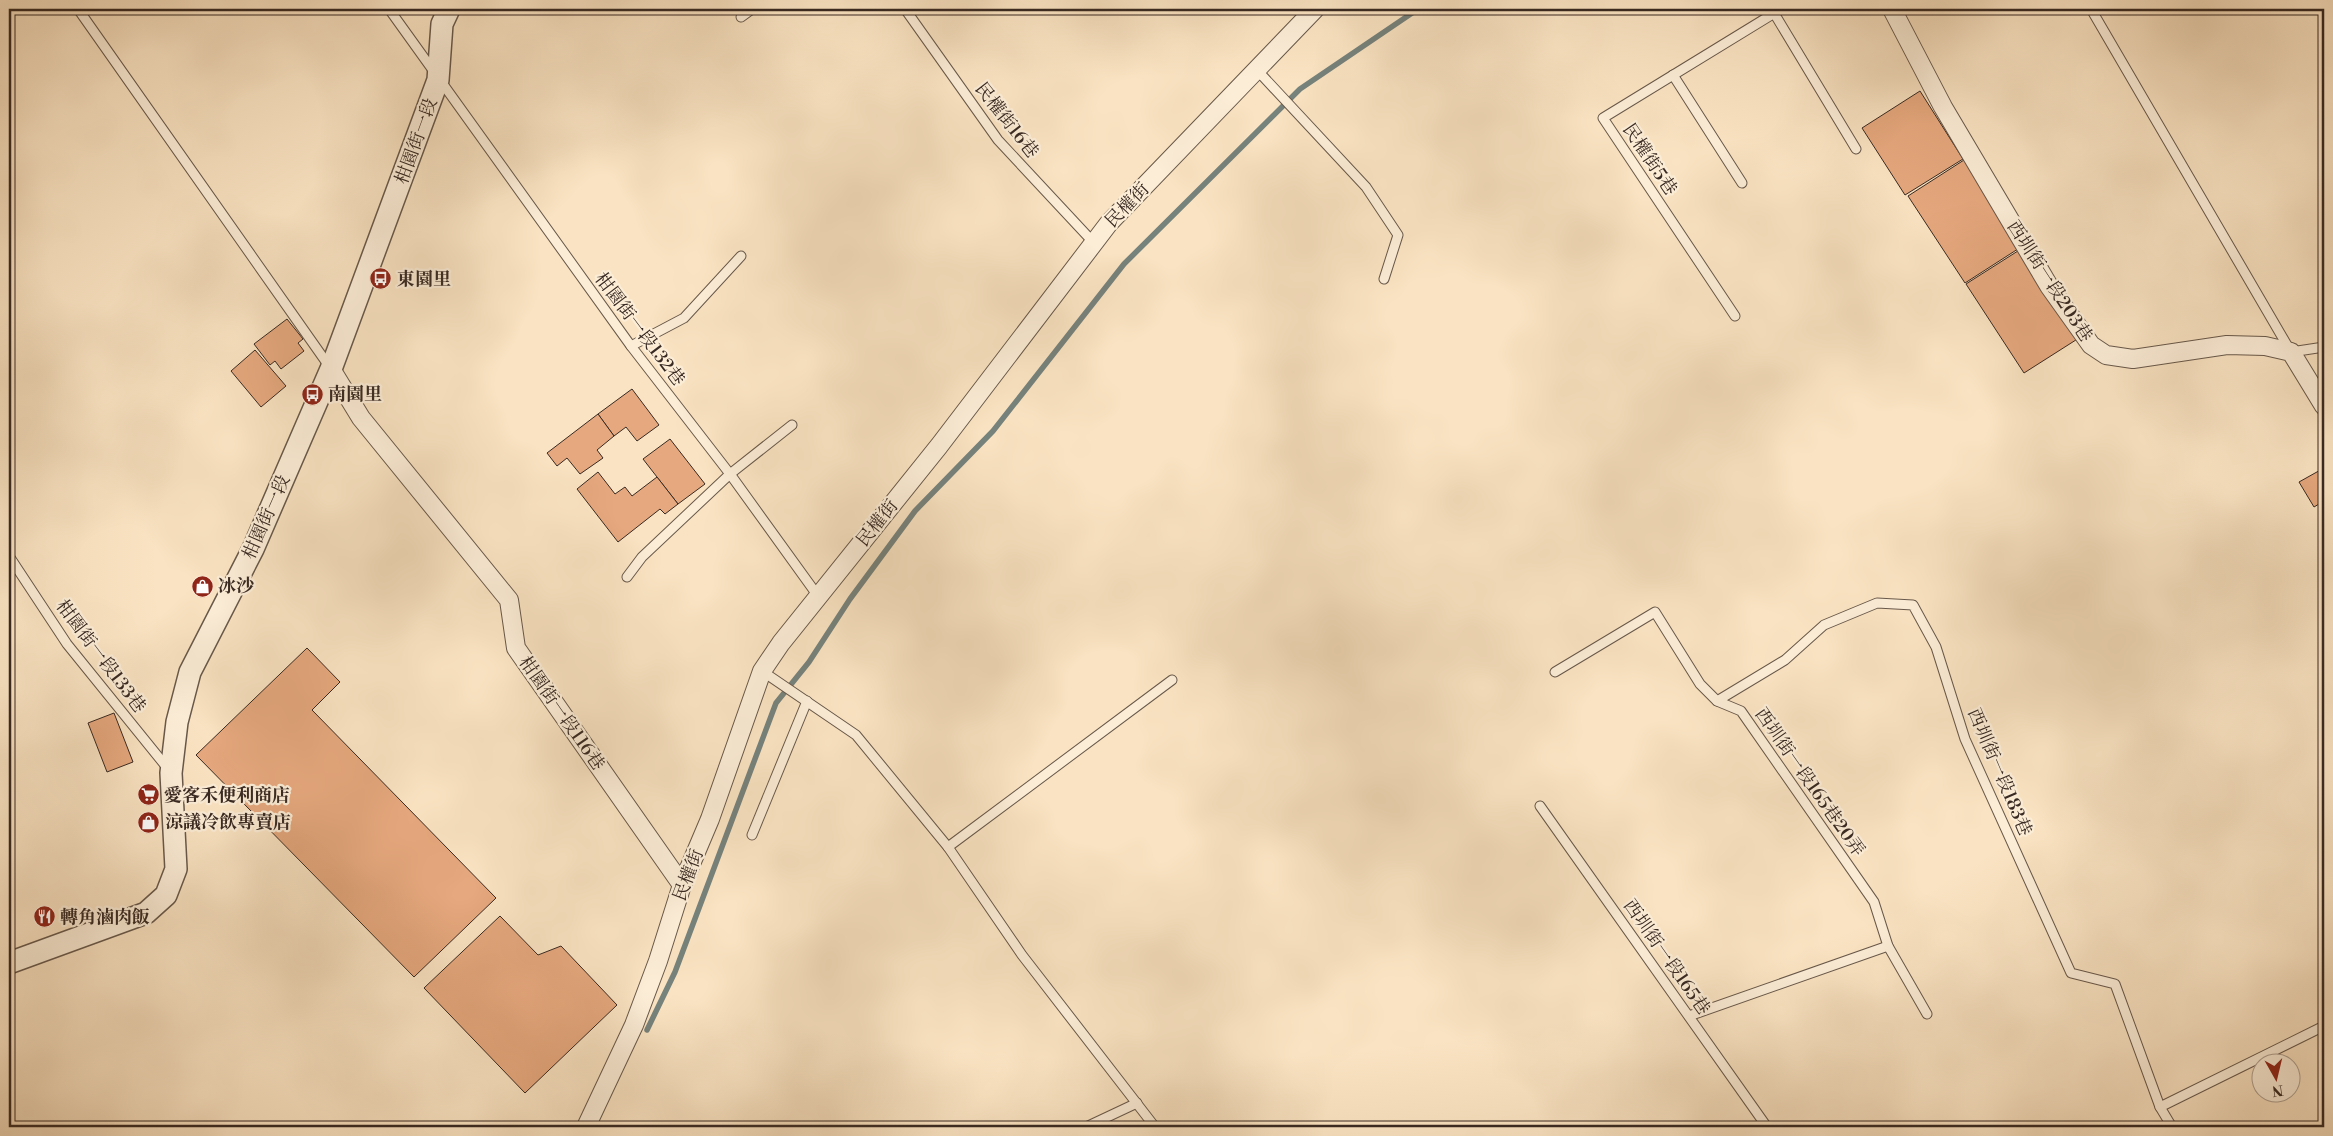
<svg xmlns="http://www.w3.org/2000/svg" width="2333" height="1136" font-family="'Libre Bodoni','Noto Serif TC',serif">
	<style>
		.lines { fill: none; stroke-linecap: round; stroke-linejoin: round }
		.stream { stroke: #76827c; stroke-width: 5.5 }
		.building { fill: #e6a87e; stroke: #382922 }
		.service-casing { stroke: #68584a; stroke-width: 11 }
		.minor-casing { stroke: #68584a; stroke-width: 20 }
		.tertiary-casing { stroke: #68584a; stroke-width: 24 }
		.service { stroke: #fcedd7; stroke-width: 9 }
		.minor { stroke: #fcedd7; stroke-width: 18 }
		.tertiary { stroke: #fcedd7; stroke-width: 21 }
		.labels { text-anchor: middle; stroke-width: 4.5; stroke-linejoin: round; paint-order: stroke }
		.street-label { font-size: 18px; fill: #382922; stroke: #fcedd7 }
		.poi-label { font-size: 18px; font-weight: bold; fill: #382922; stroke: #fcedd7; text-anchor: start }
	</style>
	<rect width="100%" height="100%" fill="#fae3c2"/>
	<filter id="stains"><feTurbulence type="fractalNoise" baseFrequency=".004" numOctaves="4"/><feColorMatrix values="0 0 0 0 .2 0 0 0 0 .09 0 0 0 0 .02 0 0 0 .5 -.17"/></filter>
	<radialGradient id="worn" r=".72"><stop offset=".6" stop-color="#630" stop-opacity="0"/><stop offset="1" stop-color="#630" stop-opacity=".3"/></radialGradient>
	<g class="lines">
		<polyline class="stream" points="647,1030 675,972 776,703 809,662 850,599 915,511 993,431 1124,264 1300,89 1418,9"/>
	</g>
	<g class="building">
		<polygon points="1920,91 1963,159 1905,195 1862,128"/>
		<polygon points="1964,160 2021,247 1965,283 1908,196"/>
		<polygon points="2021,249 2079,338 2024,373 1966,284"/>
		<polygon points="287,319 303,339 298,343 304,351 281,369 275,361 270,365 254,344"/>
		<polygon points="255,350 286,386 261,407 231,371"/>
		<polygon points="632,389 659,425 637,441 626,427 614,436 598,414"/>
		<polygon points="598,414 614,436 597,450 603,458 580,474 567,458 557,466 547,453"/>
		<polygon points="670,439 705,484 678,504 643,459"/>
		<polygon points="2324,468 2324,501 2314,507 2299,482"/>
		<polygon points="598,472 615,494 625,487 632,496 657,477 678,504 665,514 660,509 618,542 577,489"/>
		<polygon points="307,648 340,682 312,710 496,898 414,977 196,755"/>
		<polygon points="114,713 133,762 107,772 88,723"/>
		<polygon points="500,916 538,955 561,946 617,1005 525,1093 424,988"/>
	</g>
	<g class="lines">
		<defs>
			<g id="service">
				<polyline points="78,9 329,366"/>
				<polyline points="389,9 631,346 730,474 818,596"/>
				<polyline points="905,9 998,140 1094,243"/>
				<polyline points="2091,9 2291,352 2324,347"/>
				<polyline points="1774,13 1856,149"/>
				<polyline points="741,17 752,9"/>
				<polyline points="1257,70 1366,187 1398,235 1384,279"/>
				<polyline points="1673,75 1742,183"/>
				<polyline points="1735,316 1603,118 1781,9"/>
				<polyline points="631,346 684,318 741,256"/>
				<polyline points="9,556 67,644 169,770"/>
				<polyline points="627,577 642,557 730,474 792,425"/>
				<polyline points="762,671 856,735 948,847 1022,955 1155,1127"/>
				<polyline points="1555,672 1655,612 1700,684 1717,701 1741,711 1874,902 1888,946 1927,1014"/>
				<polyline points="1717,701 1785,660 1824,625 1877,603 1913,605 1936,647 1965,739 2071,973 2115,984 2160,1107 2172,1127"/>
				<polyline points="1540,806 1767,1127"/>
				<polyline points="752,835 807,701"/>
				<polyline points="948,847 1172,680"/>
				<polyline points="1689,1016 1888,946"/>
				<polyline points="2160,1107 2324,1026"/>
				<polyline points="1086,1127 1137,1103"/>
			</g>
			<g id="minor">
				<polyline points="1892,9 1943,107 2049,286 2091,345 2106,355 2133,359 2227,345 2265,346 2291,352 2324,406"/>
				<polyline points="331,369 361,418 509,600 516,648 682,885"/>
				<polyline points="586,1127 634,1025 658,961 682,885 710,819 762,671 781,643 939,446 1109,223 1315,9"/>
			</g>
			<polyline id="tertiary" points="9,963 146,913 166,895 176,869 171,773 177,722 190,672 253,549 331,369 438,80 442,24 449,9"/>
		</defs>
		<use href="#service" class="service-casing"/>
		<use href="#minor" class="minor-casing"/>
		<use href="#tertiary" class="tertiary-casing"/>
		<use href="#service" class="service"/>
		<use href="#minor" class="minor"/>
		<use href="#tertiary" class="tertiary"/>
	</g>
	<defs>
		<symbol id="bus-disc" viewBox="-11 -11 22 22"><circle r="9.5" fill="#8f2418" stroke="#fcedd7"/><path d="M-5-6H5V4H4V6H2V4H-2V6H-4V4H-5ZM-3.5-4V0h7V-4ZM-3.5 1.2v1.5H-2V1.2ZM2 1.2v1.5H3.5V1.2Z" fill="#fff"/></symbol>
		<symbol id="shop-disc" viewBox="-11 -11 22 22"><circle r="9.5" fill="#8f2418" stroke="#fcedd7"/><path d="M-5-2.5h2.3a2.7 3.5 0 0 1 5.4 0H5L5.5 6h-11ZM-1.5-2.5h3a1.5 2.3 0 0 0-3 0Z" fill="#fff"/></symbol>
		<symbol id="supermarket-disc" viewBox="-11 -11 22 22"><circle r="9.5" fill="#8f2418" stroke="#fcedd7"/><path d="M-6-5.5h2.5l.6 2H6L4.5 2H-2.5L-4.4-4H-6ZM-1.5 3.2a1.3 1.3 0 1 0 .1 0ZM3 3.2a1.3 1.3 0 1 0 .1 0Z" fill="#fff"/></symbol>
		<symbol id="restaurant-disc" viewBox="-11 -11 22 22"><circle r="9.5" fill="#8f2418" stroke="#fcedd7"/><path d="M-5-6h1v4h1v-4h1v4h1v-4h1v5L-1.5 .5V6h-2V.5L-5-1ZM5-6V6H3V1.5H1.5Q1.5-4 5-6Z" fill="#fff"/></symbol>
	</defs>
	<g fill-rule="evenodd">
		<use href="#bus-disc" x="368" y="266" width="25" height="25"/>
		<use href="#bus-disc" x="300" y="382" width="25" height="25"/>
		<use href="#shop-disc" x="190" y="574" width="25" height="25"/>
		<use href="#supermarket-disc" x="136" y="782" width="25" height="25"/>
		<use href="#shop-disc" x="136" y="810" width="25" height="25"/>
		<use href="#restaurant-disc" x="32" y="904" width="25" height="25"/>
	</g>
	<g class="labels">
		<g class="street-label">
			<text transform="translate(1007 120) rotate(52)" y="6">民權街16巷</text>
			<text transform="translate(416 141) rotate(-70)" y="6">柑園街一段</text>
			<text transform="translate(1650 159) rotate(56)" y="6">民權街5巷</text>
			<text transform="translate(1127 205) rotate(-46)" y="6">民權街</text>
			<text transform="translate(2050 281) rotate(57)" y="6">西圳街一段203巷</text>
			<text transform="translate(640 329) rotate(53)" y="6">柑園街一段132巷</text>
			<text transform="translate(266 517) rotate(-66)" y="6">柑園街一段</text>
			<text transform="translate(877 523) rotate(-51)" y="6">民權街</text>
			<text transform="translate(101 656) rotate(53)" y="6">柑園街一段133巷</text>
			<text transform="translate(562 713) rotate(55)" y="6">柑園街一段116巷</text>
			<text transform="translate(2000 772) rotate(67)" y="6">西圳街一段183巷</text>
			<text transform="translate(1810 782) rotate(55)" y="6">西圳街一段165巷20弄</text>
			<text transform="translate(688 875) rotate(-69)" y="6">民權街</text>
			<text transform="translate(1667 957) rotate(55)" y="6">西圳街一段165巷</text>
		</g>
		<g class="poi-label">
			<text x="397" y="285">東園里</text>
			<text x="328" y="400">南園里</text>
			<text x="218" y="592">冰沙</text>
			<text x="164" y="801">愛客禾便利商店</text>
			<text x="165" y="828">涼議冷飲專賣店</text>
			<text x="60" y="923">轉角滷肉飯</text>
		</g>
	</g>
	<rect width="2333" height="1136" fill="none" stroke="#fae3c2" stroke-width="30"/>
	<rect x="10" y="10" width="2313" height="1116" fill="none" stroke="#382922" stroke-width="2.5"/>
	<rect x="15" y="15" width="2303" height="1106" fill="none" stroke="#382922"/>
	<g transform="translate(2276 1078) rotate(172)"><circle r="24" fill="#fcedd7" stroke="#ae9f8f"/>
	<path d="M0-4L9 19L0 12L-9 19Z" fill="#8f2418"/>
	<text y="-8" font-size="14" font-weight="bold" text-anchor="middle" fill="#382922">N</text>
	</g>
	<rect width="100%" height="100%" filter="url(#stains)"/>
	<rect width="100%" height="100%" fill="url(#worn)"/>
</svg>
